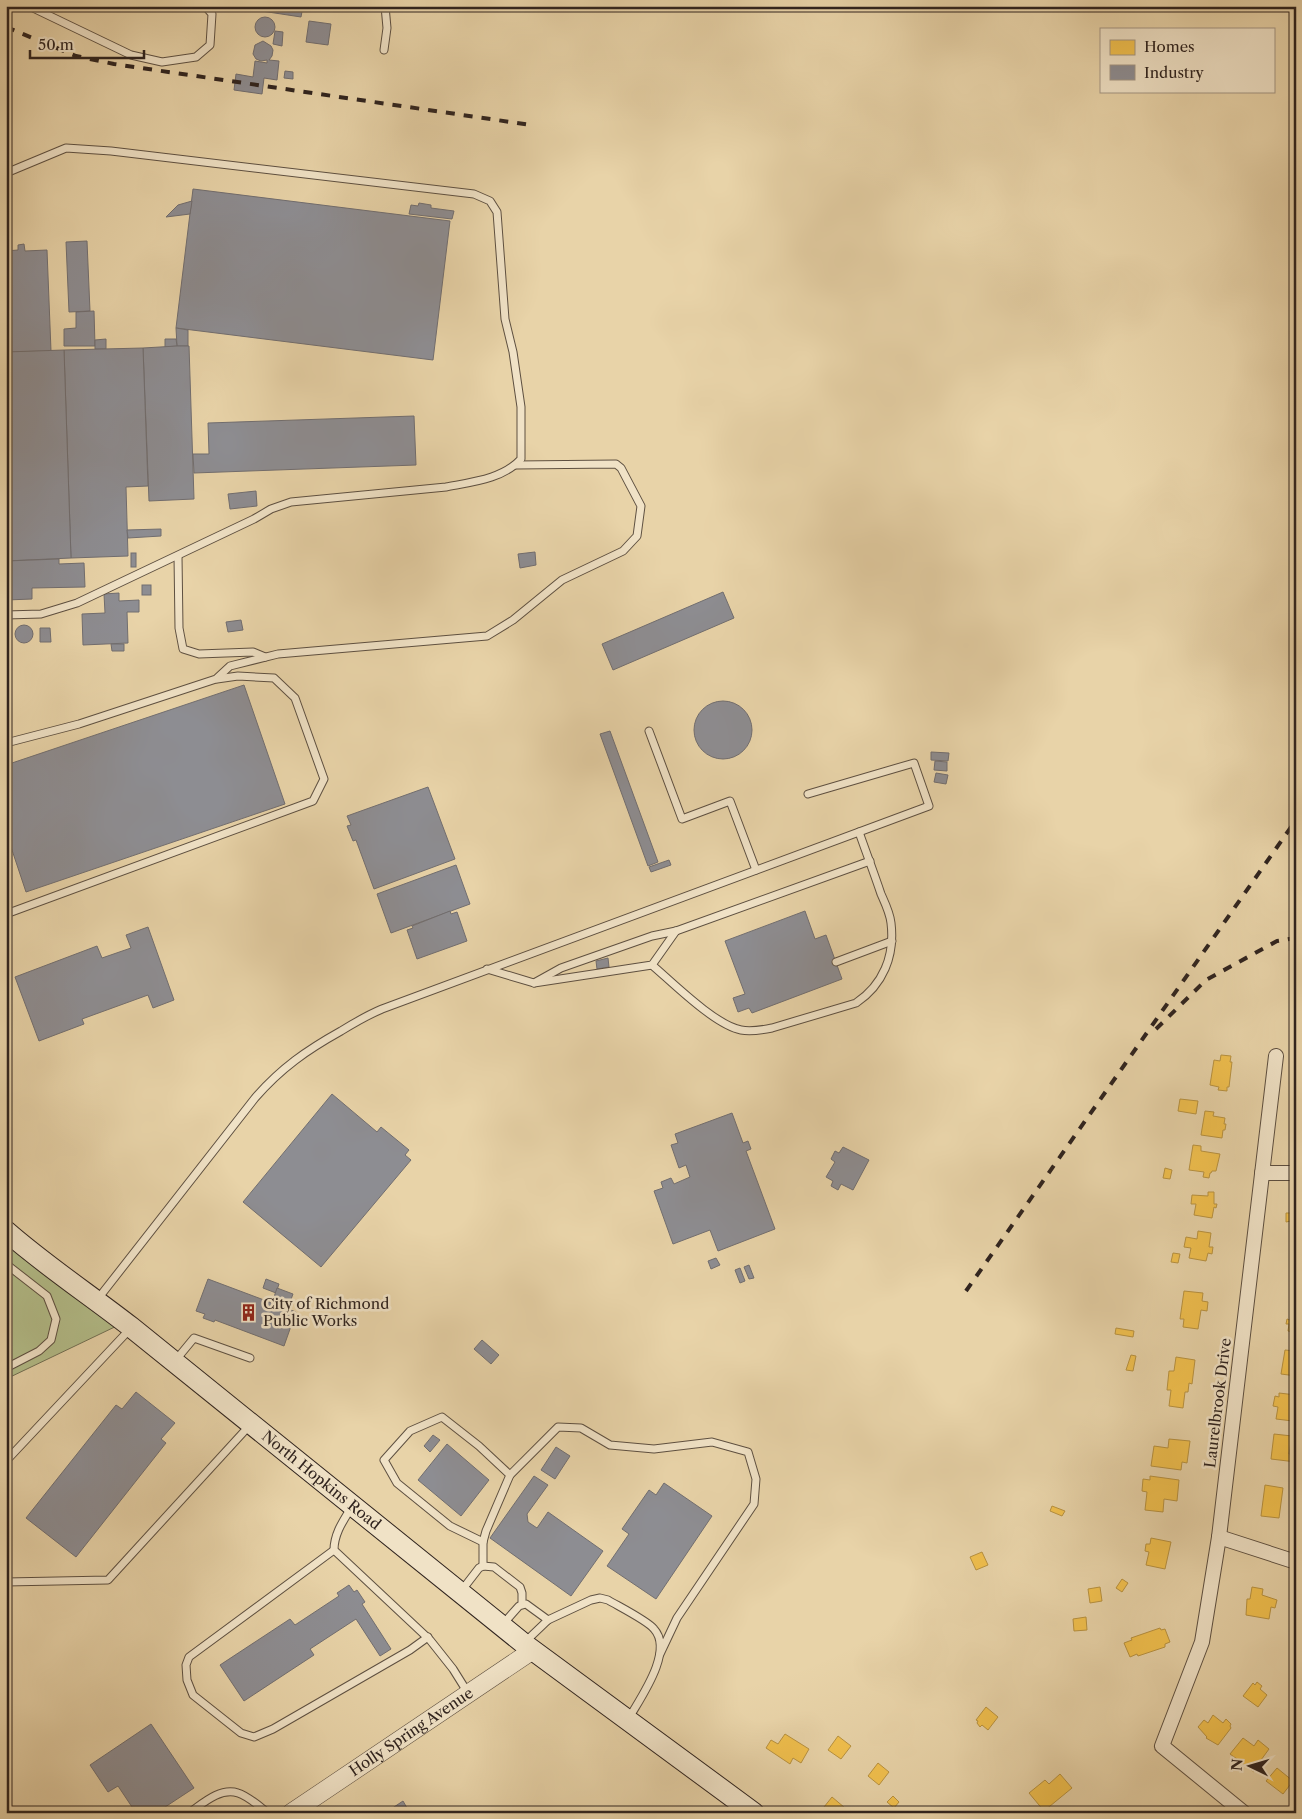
<svg xmlns="http://www.w3.org/2000/svg" width="1302" height="1819" font-family="'Libre Caslon Text',serif">
	<style>
		.green { fill: #b3bd89; stroke: #727054 }
		.homes { fill: #f2c14e; stroke: #b89240 }
		.industry { fill: #8d8d92; stroke: #716e70 }
		.lines { fill: none; stroke-linecap: round; stroke-linejoin: round }
		.service-casing { stroke: #5e5041; stroke-width: 9 }
		.minor-casing { stroke: #5e5041; stroke-width: 16 }
		.tertiary-casing { stroke: #5e5041; stroke-width: 19 }
		.secondary-casing { stroke: #30241f; stroke-width: 22 }
		.service { stroke: #f0e2c6; stroke-width: 7 }
		.minor { stroke: #f0e2c6; stroke-width: 14 }
		.tertiary { stroke: #f0e2c6; stroke-width: 18 }
		.secondary { stroke: #f0e2c6; stroke-width: 20 }
		.rail { stroke: #30241f; stroke-width: 4; stroke-dasharray: 9 9; stroke-linecap: butt }
		.labels { text-anchor: middle; stroke-width: 5; stroke-linejoin: round; paint-order: stroke }
		.poi-label { font-size: 15px; fill: #30241f; stroke: #f0e2c6; text-anchor: start }
		.street-label { font-size: 15px; fill: #30241f; stroke: #f0e2c6 }
	</style>
	<rect width="100%" height="100%" fill="#e8d3a8"/>
	<filter id="stains"><feTurbulence type="fractalNoise" baseFrequency=".004" numOctaves="4"/><feColorMatrix values="0 0 0 0 .2 0 0 0 0 .09 0 0 0 0 .02 0 0 0 .5 -.17"/></filter>
	<radialGradient id="worn" r=".72"><stop offset=".6" stop-color="#630" stop-opacity="0"/><stop offset="1" stop-color="#630" stop-opacity=".3"/></radialGradient>
	<polygon class="green" points="6,1227 123,1323 6,1379"/>
	<g class="homes">
		<polygon points="1221,1055 1231,1056 1230,1062 1232,1062 1229,1087 1227,1087 1227,1091 1218,1090 1219,1087 1210,1085 1214,1060 1220,1061"/>
		<polygon points="1180,1099 1198,1101 1196,1114 1178,1111"/>
		<polygon points="1205,1111 1214,1112 1213,1116 1225,1118 1224,1124 1226,1124 1225,1130 1223,1130 1222,1138 1201,1135"/>
		<polygon points="1193,1145 1201,1146 1201,1151 1220,1154 1216,1171 1212,1171 1211,1173 1210,1173 1209,1178 1203,1177 1204,1172 1189,1170"/>
		<polygon points="1165,1168 1172,1170 1170,1179 1163,1178"/>
		<polygon points="1208,1192 1214,1192 1214,1204 1217,1204 1216,1208 1214,1207 1212,1218 1194,1215 1196,1204 1191,1204 1192,1195 1208,1196"/>
		<polygon points="1286,1213 1296,1213 1296,1235 1291,1235 1291,1221 1286,1222"/>
		<polygon points="1198,1231 1211,1233 1209,1247 1213,1247 1212,1254 1208,1253 1206,1261 1189,1258 1191,1248 1184,1247 1186,1237 1197,1239"/>
		<polygon points="1173,1253 1180,1254 1178,1263 1171,1262"/>
		<polygon points="1184,1291 1203,1293 1202,1301 1208,1302 1207,1311 1201,1310 1198,1329 1183,1327 1184,1319 1180,1319"/>
		<polygon points="1291,1312 1296,1312 1296,1333 1288,1331 1289,1324 1286,1324 1287,1319 1290,1320"/>
		<polygon points="1116,1328 1134,1331 1133,1337 1115,1334"/>
		<polygon points="1285,1350 1296,1351 1296,1376 1281,1374"/>
		<polygon points="1131,1355 1136,1356 1133,1371 1126,1370"/>
		<polygon points="1176,1357 1195,1360 1192,1384 1189,1383 1188,1392 1185,1392 1183,1408 1169,1406 1171,1390 1167,1390 1169,1371 1174,1371"/>
		<polygon points="1279,1393 1296,1395 1296,1420 1293,1419 1293,1421 1276,1419 1278,1407 1273,1406 1275,1396 1279,1397"/>
		<polygon points="1274,1434 1292,1436 1289,1454 1296,1454 1296,1462 1271,1459"/>
		<polygon points="1169,1439 1190,1441 1187,1463 1182,1462 1181,1470 1151,1466 1154,1446 1168,1448"/>
		<polygon points="1150,1476 1179,1480 1177,1501 1164,1499 1163,1512 1145,1510 1147,1492 1142,1491 1143,1479 1150,1480"/>
		<polygon points="1265,1485 1283,1488 1279,1518 1261,1516"/>
		<polygon points="1052,1506 1065,1511 1062,1516 1050,1511"/>
		<polygon points="1151,1538 1171,1542 1165,1569 1146,1565 1149,1552 1145,1551 1146,1544 1150,1544"/>
		<polygon points="982,1552 988,1565 976,1570 970,1557"/>
		<polygon points="1122,1579 1128,1583 1122,1592 1116,1588"/>
		<polygon points="1100,1587 1102,1601 1090,1603 1088,1589"/>
		<polygon points="1252,1587 1263,1589 1262,1595 1277,1600 1275,1608 1271,1607 1269,1619 1246,1615 1247,1599 1250,1599"/>
		<polygon points="1086,1617 1087,1630 1074,1631 1073,1619"/>
		<polygon points="1160,1628 1161,1630 1165,1629 1170,1642 1165,1644 1165,1647 1138,1656 1137,1654 1130,1657 1124,1643 1132,1640 1131,1638"/>
		<polygon points="1257,1682 1262,1686 1260,1689 1267,1695 1258,1707 1243,1696 1253,1683 1255,1685"/>
		<polygon points="986,1707 998,1717 988,1730 982,1725 980,1727 977,1723 978,1721 976,1720"/>
		<polygon points="1213,1715 1223,1723 1226,1719 1231,1724 1230,1726 1231,1728 1218,1745 1206,1738 1207,1737 1198,1727 1204,1720 1208,1723"/>
		<polygon points="785,1734 809,1749 801,1763 793,1758 790,1764 766,1748 771,1740 778,1744"/>
		<polygon points="838,1736 851,1746 841,1759 828,1750"/>
		<polygon points="1243,1738 1254,1746 1258,1740 1269,1749 1261,1760 1263,1761 1254,1772 1241,1762 1240,1764 1236,1761 1237,1759 1230,1754"/>
		<polygon points="878,1763 889,1772 879,1785 868,1776"/>
		<polygon points="1277,1768 1293,1781 1283,1794 1266,1781"/>
		<polygon points="1060,1774 1072,1788 1044,1811 1029,1793 1045,1780 1049,1784"/>
		<polygon points="893,1796 899,1802 894,1808 887,1802"/>
		<polygon points="832,1797 851,1813 820,1812"/>
	</g>
	<g class="industry">
		<polygon points="256,6 303,6 301,17 255,10"/>
		<circle cx="265" cy="27" r="10"/>
		<polygon points="309,21 331,24 328,45 306,42"/>
		<polygon points="275,31 283,32 282,46 273,44"/>
		<polygon points="263,41 271,46 273,50 272,56 269,60 279,61 277,80 264,78 262,94 234,90 236,74 253,77 255,61 267,63 267,60 261,61 256,59 253,54 255,45"/>
		<polygon points="285,71 293,72 293,79 284,78"/>
		<polygon points="193,189 450,221 433,360 176,328"/>
		<polygon points="192,201 190,214 166,217 178,205"/>
		<polygon points="419,203 431,205 431,208 454,211 452,219 409,214 411,205 418,206"/>
		<polygon points="87,241 90,311 69,312 66,242"/>
		<polygon points="24,244 25,251 47,250 51,351 6,352 6,251 18,250 18,245"/>
		<polygon points="94,311 95,346 64,346 64,329 76,328 76,312"/>
		<polygon points="176,328 188,330 188,346 177,346"/>
		<polygon points="106,339 106,349 95,349 95,340"/>
		<polygon points="165,339 176,339 177,346 165,347"/>
		<polygon points="177,346 189,346 194,499 149,501 143,348"/>
		<polygon points="143,348 148,486 126,487 128,556 71,558 64,350"/>
		<polygon points="64,350 71,558 6,561 6,352"/>
		<polygon points="414,416 416,465 194,473 193,454 209,454 208,423"/>
		<polygon points="256,491 257,506 230,509 228,494"/>
		<polygon points="161,529 161,536 128,538 127,530"/>
		<polygon points="535,552 536,565 520,568 518,554"/>
		<rect x="131" y="553" width="5" height="14"/>
		<polygon points="59,559 59,564 84,563 85,587 32,588 32,599 6,600 6,561"/>
		<rect x="142" y="585" width="9" height="10"/>
		<polygon points="723,592 734,618 613,670 602,644"/>
		<polygon points="119,593 119,601 139,600 139,612 127,612 128,643 83,645 82,614 105,613 104,594"/>
		<polygon points="241,620 243,630 228,632 226,622"/>
		<circle cx="24" cy="634" r="9"/>
		<polygon points="40,628 50,628 51,642 40,642"/>
		<polygon points="111,644 124,644 124,651 112,651"/>
		<polygon points="244,685 285,804 26,892 11,847 6,849 6,765"/>
		<circle cx="723" cy="730" r="29"/>
		<polygon points="610,731 658,862 648,866 600,734"/>
		<polygon points="931,752 949,753 948,761 931,760"/>
		<polygon points="935,761 947,762 947,771 934,770"/>
		<polygon points="936,773 948,775 946,784 934,782"/>
		<polygon points="428,787 455,859 374,889 356,840 353,841 347,826 351,825 347,816"/>
		<polygon points="669,860 671,865 651,872 649,867"/>
		<polygon points="456,865 470,904 391,933 377,894"/>
		<polygon points="450,911 451,914 457,912 467,941 417,959 407,930 413,928 412,926"/>
		<polygon points="805,911 815,939 826,935 842,979 752,1013 749,1008 738,1012 733,998 745,994 725,941"/>
		<polygon points="148,927 174,1000 153,1008 148,995 82,1019 84,1024 39,1041 15,977 97,946 102,958 131,948 126,935"/>
		<polygon points="608,958 609,967 597,969 596,961"/>
		<polygon points="332,1094 377,1132 381,1127 409,1150 405,1155 411,1160 321,1267 243,1202"/>
		<polygon points="732,1113 743,1143 748,1141 751,1149 746,1151 775,1229 718,1251 710,1230 673,1244 654,1191 663,1188 661,1182 671,1178 674,1184 690,1177 686,1165 679,1168 671,1145 678,1143 675,1134"/>
		<polygon points="843,1147 869,1160 853,1190 841,1184 838,1190 831,1186 833,1181 826,1177 835,1162 831,1159 835,1151 839,1153"/>
		<polygon points="716,1258 720,1265 711,1269 708,1261"/>
		<polygon points="749,1265 754,1278 749,1279 744,1267"/>
		<polygon points="740,1268 745,1281 740,1283 735,1270"/>
		<polygon points="208,1279 296,1312 284,1346 215,1320 214,1322 203,1318 205,1314 196,1311"/>
		<polygon points="266,1279 279,1284 276,1293 263,1288"/>
		<polygon points="277,1288 293,1294 290,1302 274,1297"/>
		<polygon points="482,1340 499,1355 491,1364 474,1349"/>
		<polygon points="136,1392 175,1423 161,1439 166,1443 76,1557 26,1518 116,1405 122,1409"/>
		<polygon points="433,1435 440,1440 430,1452 424,1446"/>
		<polygon points="447,1444 489,1480 461,1516 418,1480"/>
		<polygon points="556,1447 570,1456 555,1479 541,1470"/>
		<polygon points="534,1476 548,1485 527,1514 528,1522 537,1528 548,1512 603,1551 571,1596 490,1538"/>
		<polygon points="664,1483 712,1516 656,1599 607,1566 629,1534 622,1529 649,1490 656,1495"/>
		<polygon points="349,1585 354,1592 357,1590 365,1602 362,1604 391,1649 380,1656 356,1619 310,1649 314,1655 244,1701 220,1665 290,1619 295,1625 339,1596 337,1593"/>
		<polygon points="151,1724 194,1788 156,1813 136,1813 118,1786 108,1792 90,1765"/>
		<polygon points="403,1801 410,1813 385,1813"/>
	</g>
	<g class="lines">
		<defs>
			<g id="service">
				<polyline points="29,6 131,55 162,62 196,57 210,45 212,14 205,6"/>
				<polyline points="384,50 387,28 385,6"/>
				<path d="M6,173L66,148L111,151L474,194L490,201L497,212L505,319L513,352L521,407V459C503,479 472,482 446,487L291,502L271,509L254,519L77,603L41,614L6,615"/>
				<polyline points="178,556 179,628 183,649 199,654 253,652 265,657"/>
				<polyline points="649,731 682,819 730,801 756,870"/>
				<polyline points="6,743 79,724 216,679 230,666 278,654 487,636 513,620 562,580 623,551 637,536 641,506 621,468 616,464 516,465"/>
				<polyline points="6,914 313,801 324,779 295,698 274,678 238,676 217,679"/>
				<polyline points="836,962 892,941"/>
				<path d="M652,965C673,983 715,1025 741,1030C751,1032 762,1030 772,1028L856,1003C883,985 895,956 891,923C890,913 885,903 881,894C874,873 866,852 859,832"/>
				<polyline points="487,969 534,983 652,965 676,931"/>
				<polyline points="534,983 561,968 652,936 676,931 870,861"/>
				<polyline points="6,1264 47,1296 56,1319 51,1340 39,1351 6,1368"/>
				<path d="M97,1300L255,1098C281,1068 307,1050 341,1031C354,1023 368,1015 382,1009L929,806L914,763L808,794"/>
				<polyline points="175,1361 194,1338 250,1358"/>
				<polyline points="6,1461 131,1328"/>
				<path d="M351,1508C343,1521 334,1534 334,1550L430,1640L453,1669L468,1693"/>
				<polyline points="483,1542 450,1526 397,1483 384,1460 410,1431 442,1417 479,1446 510,1475"/>
				<polyline points="334,1550 189,1657 186,1665 187,1680 193,1695 241,1733 254,1737 273,1729 410,1650 428,1637"/>
				<polyline points="483,1566 483,1542 486,1531 510,1475 558,1427 581,1428 610,1445 654,1449 712,1442 748,1452 756,1479 754,1504 677,1618 660,1654"/>
				<polyline points="6,1582 108,1580 250,1425"/>
				<polyline points="462,1590 479,1568 483,1566 494,1567 520,1587 522,1593 522,1604"/>
				<polyline points="503,1624 519,1606 526,1604 548,1620"/>
				<path d="M525,1642L548,1620L591,1600L600,1598L608,1600C618,1606 648,1621 654,1629C674,1651 641,1697 629,1718"/>
				<path d="M189,1813C202,1804 220,1787 238,1793C248,1796 259,1806 268,1813"/>
			</g>
			<g id="minor">
				<polyline points="1262,1173 1296,1173"/>
				<polyline points="1219,1537 1296,1562"/>
				<polyline points="1244,1813 1162,1746 1202,1642 1219,1537 1276,1056"/>
			</g>
			<g id="tertiary">
				<path id="s1" d="M291,1813L533,1650"/>
			</g>
			<g id="secondary">
				<path id="s2" d="M6,1231C46,1266 90,1295 131,1327L523,1643L754,1813"/>
			</g>
		</defs>
		<use href="#service" class="service-casing"/>
		<use href="#minor" class="minor-casing"/>
		<use href="#tertiary" class="tertiary-casing"/>
		<use href="#secondary" class="secondary-casing"/>
		<use href="#service" class="service"/>
		<use href="#minor" class="minor"/>
		<use href="#tertiary" class="tertiary"/>
		<use href="#secondary" class="secondary"/>
		<g class="rail">
			<polyline points="6,27 76,56 114,64 531,125"/>
			<polyline points="1156,1029 1206,980 1277,941 1296,938"/>
			<polyline points="966,1291 1296,820"/>
		</g>
	</g>
	<defs>
		<symbol id="building-bare" viewBox="-9 -9 18 18"><path d="M-4-6H4V6H1V3H-1V6H-4ZM-2.5-4.3h1.7v1.8h-1.7ZM.8-4.3h1.7v1.8H.8ZM-2.5-1h1.7V.8h-1.7ZM.8-1h1.7V.8H.8Z" fill="#8f2418" stroke="#f0e2c6" stroke-width="2.5" paint-order="stroke"/></symbol>
	</defs>
	<g fill-rule="evenodd">
		<use href="#building-bare" x="236" y="1300" width="25" height="25"/>
	</g>
	<g class="labels">
		<g class="poi-label">
			<text x="263" y="1309">City of Richmond<tspan x="263" dy="17">Public Works</tspan></text>
		</g>
		<g class="street-label">
			<text transform="translate(1218 1403) rotate(-83)" y="5">Laurelbrook Drive</text>
			<text dy="5" stroke="none"><textPath href="#s2" startOffset="402">North Hopkins Road</textPath></text>
			<text dy="5" stroke="none"><textPath href="#s1" startOffset="145">Holly Spring Avenue</textPath></text>
		</g>
	</g>
	<rect width="1302" height="1819" fill="none" stroke="#e8d3a8" stroke-width="25"/>
	<rect x="8" y="8" width="1287" height="1804" fill="none" stroke="#30241f" stroke-width="2.5"/>
	<rect x="12" y="12" width="1277" height="1794" fill="none" stroke="#30241f"/>
	<rect x="1100" y="28" width="175" height="65" fill="#f0e2c6" stroke="#a39683"/>
	<rect x="1110" y="40" width="25" height="15" fill="#f2c14e" stroke="#a39683"/>
	<text x="1144" y="52" font-size="15" fill="#30241f">Homes</text>
	<rect x="1110" y="65" width="25" height="15" fill="#8d8d92" stroke="#a39683"/>
	<text x="1144" y="78" font-size="15" fill="#30241f">Industry</text>
	<g transform="translate(1250 1766) rotate(275)" stroke="#f0e2c6" stroke-width="4" paint-order="stroke">
	<path d="M0-4L9 19L0 12L-9 19Z" fill="#30241f"/>
	<text y="-8" font-size="14" font-weight="bold" text-anchor="middle" fill="#30241f">N</text>
	</g>
	<path d="M30 50v8h114v-8" fill="none" stroke="#30241f" stroke-width="2.5"/>
	<text x="38" y="50" font-size="15" fill="#30241f" stroke="#f0e2c6" stroke-width="4" paint-order="stroke">50 m</text>
	<rect width="100%" height="100%" filter="url(#stains)"/>
	<rect width="100%" height="100%" fill="url(#worn)"/>
</svg>
